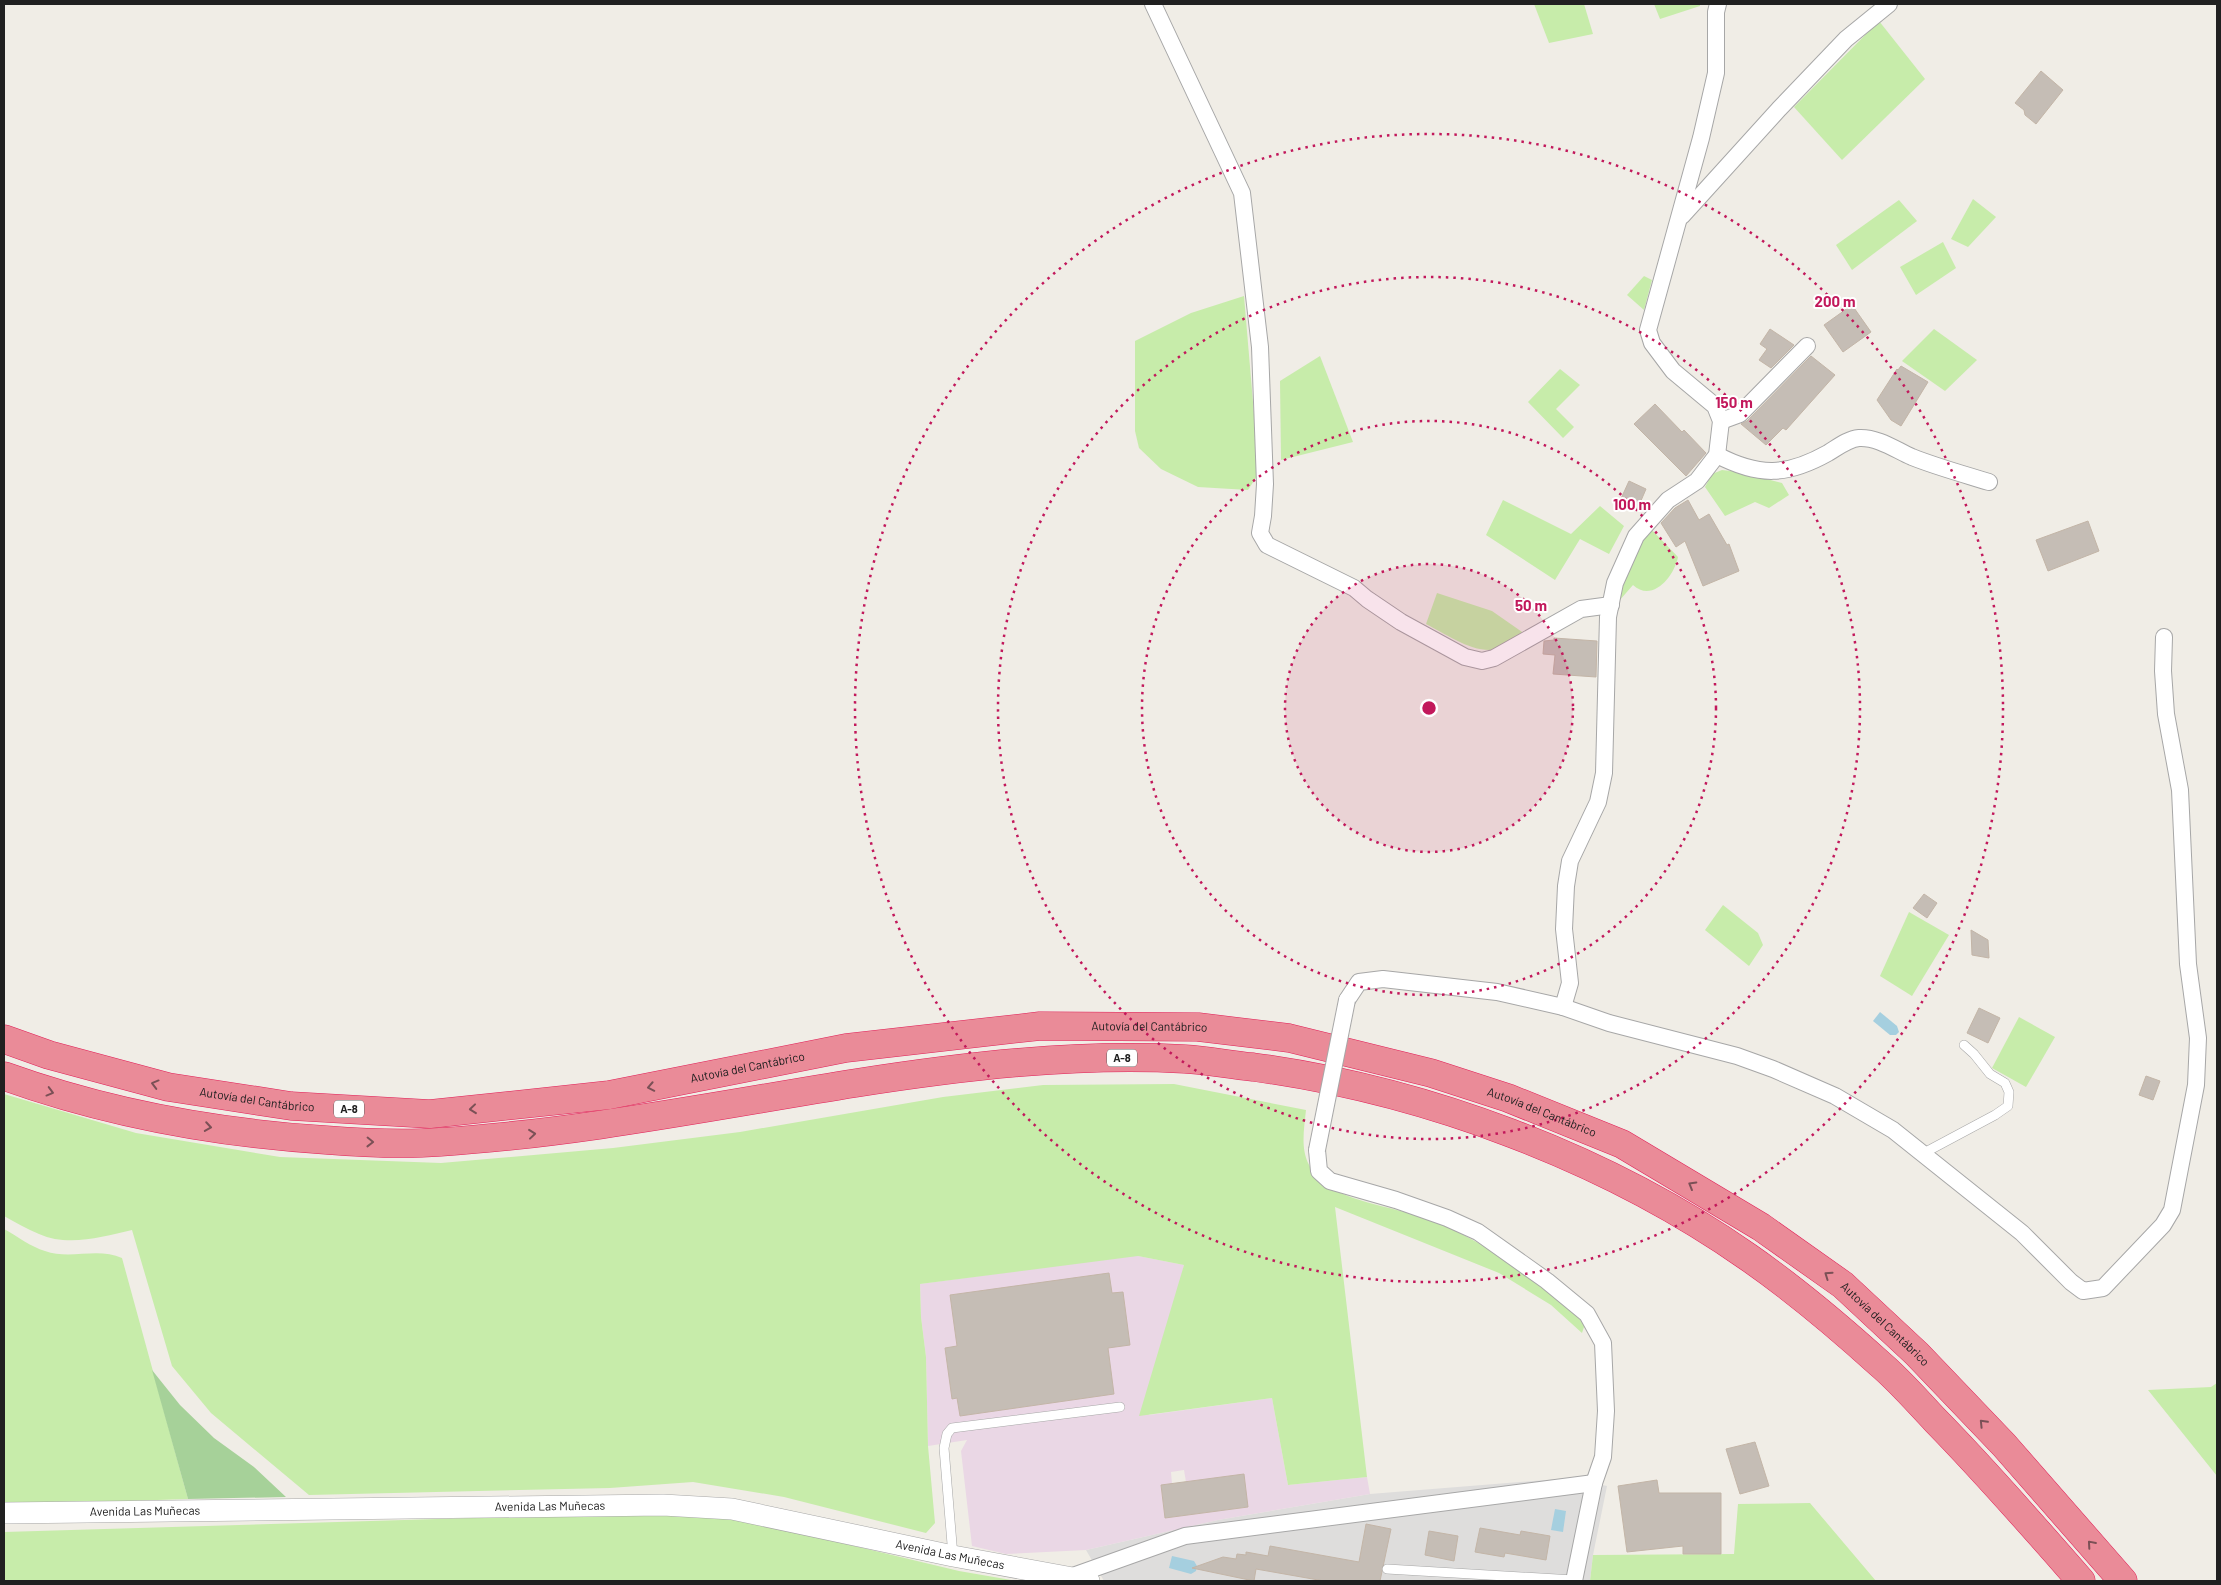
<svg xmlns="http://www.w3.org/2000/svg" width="2221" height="1585" font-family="Barlow,sans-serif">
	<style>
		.residential { fill: #dedddc }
		.industrial { fill: #ead7e5; fill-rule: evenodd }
		.grass { fill: #c7ecaa }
		.forest { fill: #a6d199 }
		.water { fill: #a5cfdf }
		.building { fill: #c5bdb5; stroke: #c3b5a7 }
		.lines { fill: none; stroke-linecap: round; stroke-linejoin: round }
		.service-casing { stroke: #a7a7a7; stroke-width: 10 }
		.minor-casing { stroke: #a7a7a7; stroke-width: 18 }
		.tertiary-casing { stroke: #a7a7a7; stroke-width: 22 }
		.motorway-casing { stroke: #e12058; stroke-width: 29 }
		.service { stroke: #fff; stroke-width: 9 }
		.minor { stroke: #fff; stroke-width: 16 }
		.tertiary { stroke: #fff; stroke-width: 21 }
		.motorway { stroke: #ea8b98; stroke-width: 28 }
		.minor-bridge-casing { stroke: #a7a7a7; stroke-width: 18; stroke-linecap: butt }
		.minor-bridge { stroke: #fff; stroke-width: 16 }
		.oneway { stroke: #7b5056 }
		.ring { fill: none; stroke: #c2185b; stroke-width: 2.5; stroke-dasharray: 2.5 5 }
		.labels { text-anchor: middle; stroke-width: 4; stroke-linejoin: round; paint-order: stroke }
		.shield { fill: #fff; stroke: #636363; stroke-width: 1 }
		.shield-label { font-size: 11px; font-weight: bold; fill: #202020 }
		.street-label { font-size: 12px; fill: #202020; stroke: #fff }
		.centre { fill: #c2185b; stroke: #fff; stroke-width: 2.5 }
		.ring-label { font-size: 15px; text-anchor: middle; font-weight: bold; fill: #c2185b; stroke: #fff; stroke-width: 4; stroke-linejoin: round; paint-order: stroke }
	</style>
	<rect width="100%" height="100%" fill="#f0ede6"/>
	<polygon class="residential" points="1570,1478 1607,1486 1593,1555 1590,1581 1104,1581 1086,1550 1218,1520 1370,1494"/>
	<path class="industrial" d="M1133,1255L1184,1265L1149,1415L1272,1398L1288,1485L1367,1477L1370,1494L1218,1520L1086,1550L1006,1554L972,1546L961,1451L967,1440L928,1446L926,1357L921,1317L920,1284ZM1184,1470L1186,1482L1248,1507L1165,1518L1161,1486L1172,1484L1171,1472Z"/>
	<g class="grass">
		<polygon points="1534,4 1584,4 1593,34 1549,43"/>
		<polygon points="1654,4 1700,4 1700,6 1660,19"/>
		<polygon points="1879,21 1925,79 1842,160 1794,107"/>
		<polygon points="1973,199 1996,217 1968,247 1951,239"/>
		<polygon points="1899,200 1917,221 1852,270 1836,245"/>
		<polygon points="1943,242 1956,268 1916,295 1900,267"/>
		<polygon points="1644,276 1652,280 1644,310 1627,295"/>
		<polygon points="1244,296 1259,473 1248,490 1198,487 1161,469 1139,448 1135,431 1135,341 1191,313"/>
		<polygon points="1934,329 1977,360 1945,391 1902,361"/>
		<polygon points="1320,356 1353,442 1281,460 1280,381"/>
		<polygon points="1560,369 1580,385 1556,409 1574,427 1563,438 1528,402"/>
		<polygon points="1722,470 1739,472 1782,483 1789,495 1769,508 1755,502 1725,516 1705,487 1712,474"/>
		<polygon points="1503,500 1571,534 1600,506 1624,526 1609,554 1580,539 1555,580 1486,535"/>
		<path d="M1649,527L1678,557C1674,577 1652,603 1633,585L1619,601V586Z"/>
		<path d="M1437,593L1492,611L1525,634C1517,639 1507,646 1498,649C1475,655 1446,634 1426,624Z"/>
		<polygon points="1723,905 1758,933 1763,945 1749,966 1705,930"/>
		<polygon points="1909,912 1949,935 1912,996 1880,976"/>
		<polygon points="2019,1017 2055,1037 2026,1087 1992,1068"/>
		<path d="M1174,1084L1306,1110C1303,1139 1298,1161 1324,1183C1348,1203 1401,1208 1431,1220C1489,1243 1539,1282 1585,1324L1582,1333L1551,1305L1499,1273L1335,1207L1367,1477L1288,1485L1272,1398L1139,1416L1184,1265L1138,1256L920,1284L921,1317L926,1357L928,1446L935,1523L926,1533L784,1497L693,1482L610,1488L309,1495L211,1413L172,1366L132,1230C102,1237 68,1247 39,1234C27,1229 15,1222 4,1216V1094L136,1133L280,1157L441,1163L613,1148L740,1132L943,1097L1043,1085Z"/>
		<path d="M4,1229C17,1236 31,1247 45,1251C70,1260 98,1247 122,1258L188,1499L4,1505Z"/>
		<polygon points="2217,1383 2217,1476 2148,1390 2211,1387"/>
		<polygon points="1810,1503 1876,1581 1590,1581 1593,1555 1734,1554 1738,1504"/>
		<polygon points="704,1514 800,1533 959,1571 1017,1581 4,1581 4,1532 504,1517"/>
	</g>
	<polygon class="forest" points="152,1370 180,1405 214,1438 254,1467 286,1497 188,1499"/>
	<g class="water">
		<polygon points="1880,1012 1897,1026 1899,1032 1896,1035 1890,1035 1873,1021"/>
		<polygon points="1555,1509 1566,1511 1563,1532 1551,1530"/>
		<polygon points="1172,1556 1194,1561 1197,1566 1196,1571 1191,1574 1169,1568"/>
	</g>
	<g class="building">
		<polygon points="2041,71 2063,90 2036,124 2025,115 2024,110 2015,103"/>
		<polygon points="1852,305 1871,332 1843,352 1824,325"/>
		<polygon points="1770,329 1794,345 1771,368 1759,360 1767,349 1760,344"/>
		<polygon points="1811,356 1835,375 1786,430 1783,428 1766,445 1741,424 1747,421"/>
		<polygon points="1901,366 1928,382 1901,426 1891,420 1877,400 1897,369 1898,370"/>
		<polygon points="1655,404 1682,432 1684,430 1706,453 1686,476 1634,424"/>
		<polygon points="1629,481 1646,489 1637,510 1619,503"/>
		<polygon points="1688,500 1699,520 1709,514 1727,545 1729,544 1739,571 1703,586 1685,541 1676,547 1661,523 1675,508"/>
		<polygon points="2088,521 2099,551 2048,571 2036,540"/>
		<polygon points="1554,638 1597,641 1596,677 1553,674 1555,655 1543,654 1544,641 1554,640"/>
		<polygon points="1924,894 1937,903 1927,918 1913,908"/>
		<polygon points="1971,930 1988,940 1989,958 1972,955"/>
		<polygon points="1979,1008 2000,1018 1988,1043 1967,1033"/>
		<polygon points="2146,1076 2160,1081 2153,1100 2139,1095"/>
		<polygon points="1109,1273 1112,1293 1123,1292 1130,1345 1108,1348 1114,1394 960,1416 957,1398 952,1399 945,1348 957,1346 950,1295"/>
		<polygon points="1755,1442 1769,1486 1740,1494 1726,1449"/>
		<polygon points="1244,1474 1248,1507 1165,1518 1161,1485"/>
		<polygon points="1657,1480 1659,1493 1721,1493 1721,1554 1683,1554 1683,1546 1627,1552 1618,1486"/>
		<polygon points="1366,1524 1391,1529 1380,1581 1324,1581 1256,1569 1254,1581 1192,1568 1223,1557 1236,1559 1237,1554 1246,1555 1246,1552 1268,1556 1270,1546 1359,1562"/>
		<polygon points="1480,1528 1520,1535 1521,1531 1550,1536 1546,1560 1505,1553 1504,1557 1475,1552"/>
		<polygon points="1429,1531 1458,1536 1454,1561 1425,1555"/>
	</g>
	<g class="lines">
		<defs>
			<g id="service">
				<polyline points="1922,1154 1995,1115 2008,1106 2009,1092 2005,1083 1990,1074 1974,1054 1964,1045"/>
				<polyline points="953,1556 944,1448 947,1434 952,1428 1120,1407"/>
				<polyline points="1387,1569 1574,1580"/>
			</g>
			<g id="minor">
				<polyline points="1153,4 1242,193 1260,347 1265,484 1263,516 1260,533 1267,545 1354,588 1367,599 1401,622 1465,657 1482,661 1494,658 1581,609 1611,605"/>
				<polyline points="1682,216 1779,109 1846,39 1889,4"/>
				<polyline points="1721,421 1740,414 1807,346"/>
				<path d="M1717,455C1759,477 1787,476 1828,453C1838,447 1848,439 1859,438C1878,437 1896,450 1912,457C1937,467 1963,474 1989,482"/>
				<polyline points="1347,1000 1359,982 1383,979 1497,992 1563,1007 1609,1023 1737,1056 1773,1069 1835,1096 1893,1130 2022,1233 2071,1282 2083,1291 2103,1288 2163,1225 2172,1210 2196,1085 2198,1038 2188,964 2180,790 2166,714 2163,671 2164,637"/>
				<polyline points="1563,1007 1570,983 1564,929 1566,886 1570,861 1598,802 1604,773 1608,617 1615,583 1636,536 1668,500 1697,481 1717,455 1721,421 1715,406 1673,371 1652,343 1648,330 1701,138 1716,73 1716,12 1718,4"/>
				<polyline points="1317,1150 1319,1171 1330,1181 1396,1200 1447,1218 1478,1232 1547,1281 1587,1314 1603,1343 1606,1411 1603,1457 1594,1483 1574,1581"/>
				<polyline points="1070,1577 1185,1536 1594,1483"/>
			</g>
			<g id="tertiary">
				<path id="s1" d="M4,1513L663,1505L732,1509L953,1556L1089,1581"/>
			</g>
			<g id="motorway">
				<path id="s2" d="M4,1039L49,1055L168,1087L291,1106L430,1114L609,1095L846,1048L1040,1026L1198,1027L1289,1038L1431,1073L1508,1098L1622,1144L1761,1227L1843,1285L1917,1354L2004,1445L2123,1581"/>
				<path d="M4,1076C107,1113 217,1133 326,1140C364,1143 402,1145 440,1142C580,1133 718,1105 856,1083C965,1066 1075,1053 1185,1059C1207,1060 1230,1065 1253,1067C1424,1090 1605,1157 1748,1257C1794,1289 1838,1326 1880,1364C1900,1381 1918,1402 1936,1421C1986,1472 2034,1527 2081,1581"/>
			</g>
		</defs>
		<use href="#service" class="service-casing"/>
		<use href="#minor" class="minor-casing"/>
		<use href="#tertiary" class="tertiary-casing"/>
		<use href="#motorway" class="motorway-casing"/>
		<use href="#service" class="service"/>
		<use href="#minor" class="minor"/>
		<use href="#tertiary" class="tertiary"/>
		<use href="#motorway" class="motorway"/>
		<defs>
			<polyline id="minor-bridge" points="1317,1150 1347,1000"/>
		</defs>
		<use href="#minor-bridge" class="minor-bridge-casing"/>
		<use href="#minor-bridge" class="minor-bridge"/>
	</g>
	<defs><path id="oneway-chevron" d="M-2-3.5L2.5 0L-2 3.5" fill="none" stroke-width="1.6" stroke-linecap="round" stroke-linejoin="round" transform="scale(1.25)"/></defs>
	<g class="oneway">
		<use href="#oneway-chevron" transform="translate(155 1084) rotate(-165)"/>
		<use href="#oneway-chevron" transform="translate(651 1087) rotate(169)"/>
		<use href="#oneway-chevron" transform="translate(50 1092) rotate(15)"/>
		<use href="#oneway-chevron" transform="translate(473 1109) rotate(174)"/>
		<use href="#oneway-chevron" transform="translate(208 1127) rotate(9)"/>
		<use href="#oneway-chevron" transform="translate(532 1134) rotate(-6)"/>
		<use href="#oneway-chevron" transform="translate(370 1142) rotate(1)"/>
		<use href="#oneway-chevron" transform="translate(1692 1185) rotate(-150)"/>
		<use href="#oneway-chevron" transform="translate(1828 1275) rotate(-145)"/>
		<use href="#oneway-chevron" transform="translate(1983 1423) rotate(-134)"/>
		<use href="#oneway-chevron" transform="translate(2091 1544) rotate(-131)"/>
	</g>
	<circle cx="1429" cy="708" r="144" fill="#c2185b" fill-opacity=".12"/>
	<g class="ring">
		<circle cx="1429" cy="708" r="144"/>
		<circle cx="1429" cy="708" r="287"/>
		<circle cx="1429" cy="708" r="431"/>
		<circle cx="1429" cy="708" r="574"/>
	</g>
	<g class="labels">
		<g class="shield">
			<rect x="1107" y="1049.5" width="30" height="17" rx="4"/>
			<rect x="334" y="1100.5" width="30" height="17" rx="4"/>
		</g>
		<g class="shield-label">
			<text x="1122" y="1062">A-8</text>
			<text x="349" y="1113">A-8</text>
		</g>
		<g class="street-label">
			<text dy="4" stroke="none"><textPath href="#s2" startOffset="1161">Autovía del Cantábrico</textPath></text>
			<text dy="4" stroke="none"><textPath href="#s2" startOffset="756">Autovía del Cantábrico</textPath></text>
			<text dy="4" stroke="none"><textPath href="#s2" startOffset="261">Autovía del Cantábrico</textPath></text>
			<text dy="4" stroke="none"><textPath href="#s2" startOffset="1565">Autovía del Cantábrico</textPath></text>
			<text dy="4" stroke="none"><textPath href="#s2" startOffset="1971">Autovía del Cantábrico</textPath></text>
			<text dy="4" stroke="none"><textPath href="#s1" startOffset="546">Avenida Las Muñecas</textPath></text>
			<text dy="4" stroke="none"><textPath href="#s1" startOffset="141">Avenida Las Muñecas</textPath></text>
			<text dy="4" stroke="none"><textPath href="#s1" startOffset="951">Avenida Las Muñecas</textPath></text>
		</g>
	</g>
	<circle cx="1429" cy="708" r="8" class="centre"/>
	<g class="ring-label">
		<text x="1835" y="307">200 m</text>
		<text x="1734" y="408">150 m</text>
		<text x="1632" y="510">100 m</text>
		<text x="1531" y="611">50 m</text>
	</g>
	<rect width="2221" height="1585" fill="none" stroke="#202020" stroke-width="10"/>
</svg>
